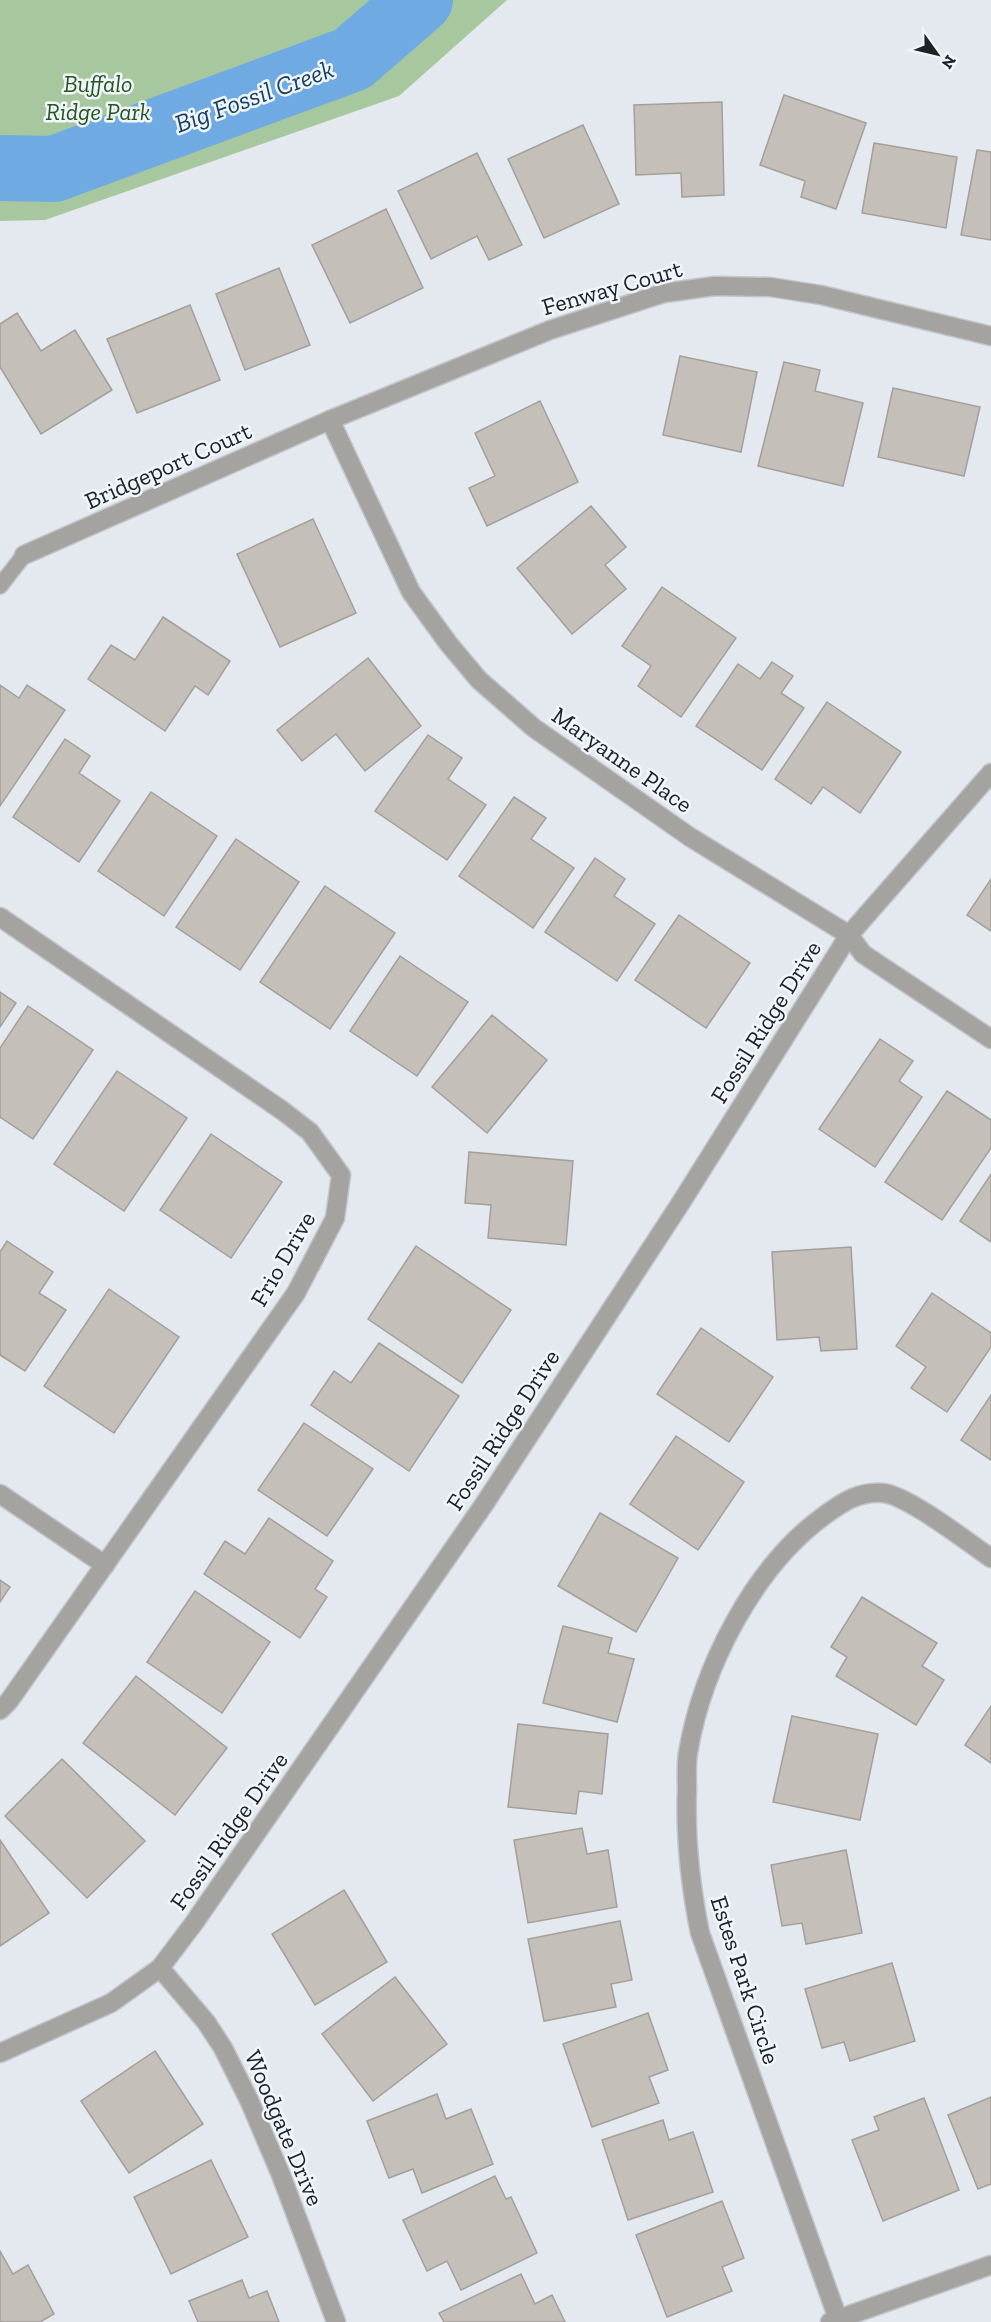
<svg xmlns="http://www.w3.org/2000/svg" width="991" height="2322" font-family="'Zilla Slab',serif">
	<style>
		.green { fill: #a7c89f }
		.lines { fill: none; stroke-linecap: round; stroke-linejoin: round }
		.river { stroke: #6faae2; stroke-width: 66 }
		.building { fill: #c4bfb9; stroke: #a39f99; stroke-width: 1.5 }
		.service-casing { stroke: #c1c5ca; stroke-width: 18 }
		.minor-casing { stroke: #c1c5ca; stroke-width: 21 }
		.tertiary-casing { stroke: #c1c5ca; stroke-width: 21 }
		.service { stroke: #a5a3a0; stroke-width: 15 }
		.minor { stroke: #a5a3a0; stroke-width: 18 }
		.tertiary { stroke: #a5a3a0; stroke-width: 18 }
		.labels { text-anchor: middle; stroke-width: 5; stroke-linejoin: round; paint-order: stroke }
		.park-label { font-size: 24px; font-style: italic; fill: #255518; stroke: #f1f6fd }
		.street-label { font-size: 24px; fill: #202124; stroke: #f1f6fd }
		.water-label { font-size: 26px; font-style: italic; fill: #164166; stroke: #f1f6fd }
	</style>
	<rect width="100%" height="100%" fill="#e4e9ef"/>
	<polygon class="green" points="0,0 507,0 399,96 45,220 0,221"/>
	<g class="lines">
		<polyline class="river" points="0,168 54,169 352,59 420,0"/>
	</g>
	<g class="building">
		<polygon points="784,95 866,123 836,209 801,197 805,181 760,165"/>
		<polygon points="722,102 724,195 682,197 681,173 636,175 634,105"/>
		<polygon points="583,125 619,204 544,238 508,159"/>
		<polygon points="874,143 957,157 946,228 862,213"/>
		<polygon points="977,150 991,152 991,240 961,235"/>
		<polygon points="477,153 522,245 489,260 477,236 431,259 398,191"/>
		<polygon points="386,209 423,288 350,323 312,245"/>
		<polygon points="279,268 310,345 245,370 216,294"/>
		<polygon points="190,305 220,380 137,413 107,339"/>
		<polygon points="17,313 41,351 75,330 112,390 41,434 0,367 0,324"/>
		<polygon points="680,356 757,372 741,452 663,435"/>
		<polygon points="784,362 820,370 815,391 863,403 843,486 758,466"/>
		<polygon points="893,388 980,407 964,476 878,457"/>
		<polygon points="540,401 578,482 487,526 469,488 495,476 475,433"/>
		<polygon points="591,506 626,547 605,565 626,589 572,634 517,568"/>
		<polygon points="313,519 356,613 280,647 237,554"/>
		<polygon points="662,587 736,638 681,717 638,686 651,666 622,646"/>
		<polygon points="163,617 230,661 208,695 195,686 165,731 88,679 111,645 135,660"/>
		<polygon points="368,658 421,726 365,771 336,734 302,761 277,730"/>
		<polygon points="772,662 793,676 781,693 804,708 762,770 696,726 738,664 760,679"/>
		<polygon points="0,685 19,698 27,685 65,710 0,806"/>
		<polygon points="827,702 901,752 860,813 823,787 811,804 775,779"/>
		<polygon points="428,735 462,758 448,779 486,805 447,860 375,811"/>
		<polygon points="65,739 90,756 79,773 120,801 79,862 13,817"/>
		<polygon points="151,792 217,836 164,916 98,871"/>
		<polygon points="514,797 546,818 531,839 574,868 533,928 459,876"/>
		<polygon points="236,839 299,882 240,970 176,927"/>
		<polygon points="595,858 625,879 614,896 655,924 617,981 545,932"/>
		<polygon points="991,879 991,931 967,915"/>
		<polygon points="325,886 395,933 330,1029 260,982"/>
		<polygon points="679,915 750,963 706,1028 635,980"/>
		<polygon points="400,956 468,1002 417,1076 350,1031"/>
		<polygon points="0,992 16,1003 0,1027"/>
		<polygon points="28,1006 93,1050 33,1139 0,1117 0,1048"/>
		<polygon points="492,1015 547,1060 487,1133 432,1087"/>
		<polygon points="880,1039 913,1061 899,1081 922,1097 875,1167 819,1129"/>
		<polygon points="117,1071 187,1118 124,1211 54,1164"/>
		<polygon points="947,1091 991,1120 991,1148 942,1220 885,1182"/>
		<polygon points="211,1134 282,1182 231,1258 160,1210"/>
		<polygon points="469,1152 573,1161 566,1245 488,1238 491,1205 465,1203"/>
		<polygon points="991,1174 991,1242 960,1221"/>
		<polygon points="7,1241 53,1272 39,1293 66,1310 25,1371 0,1355 0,1252"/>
		<polygon points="416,1246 511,1310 462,1383 368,1319"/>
		<polygon points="851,1247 857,1349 821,1351 819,1337 777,1340 772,1252"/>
		<polygon points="109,1289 179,1337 114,1433 44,1386"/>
		<polygon points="932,1293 991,1333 991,1347 947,1412 911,1388 926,1367 896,1346"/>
		<polygon points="701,1328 773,1377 729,1442 657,1394"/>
		<polygon points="379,1343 459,1396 409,1471 311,1405 334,1371 351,1383"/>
		<polygon points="991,1395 991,1460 961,1440"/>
		<polygon points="304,1423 373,1469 327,1536 258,1490"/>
		<polygon points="676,1436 744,1482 698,1550 630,1504"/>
		<polygon points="600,1513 678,1558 636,1632 558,1586"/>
		<polygon points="269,1518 333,1561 315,1589 327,1597 300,1638 204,1574 225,1541 245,1554"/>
		<polygon points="0,1580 10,1587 0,1602"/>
		<polygon points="195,1591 270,1642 222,1713 147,1662"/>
		<polygon points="862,1597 937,1643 922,1666 944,1680 916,1725 836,1676 847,1657 831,1647"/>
		<polygon points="563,1626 612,1638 608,1653 634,1659 617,1722 543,1703"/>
		<polygon points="136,1676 227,1748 175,1815 83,1743"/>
		<polygon points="991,1706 991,1763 965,1745"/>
		<polygon points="792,1716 878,1734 860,1820 773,1802"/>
		<polygon points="518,1724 608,1734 602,1794 579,1791 576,1814 508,1807"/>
		<polygon points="62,1759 145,1841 87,1898 5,1816"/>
		<polygon points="582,1828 587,1854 608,1850 617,1907 528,1923 514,1840"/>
		<polygon points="0,1840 49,1913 0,1946"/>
		<polygon points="846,1850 862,1933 806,1944 802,1923 782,1926 771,1865"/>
		<polygon points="344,1890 387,1962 315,2005 272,1934"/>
		<polygon points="620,1921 632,1980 611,1984 616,2007 544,2021 528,1939"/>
		<polygon points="892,1963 915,2041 850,2061 844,2042 822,2048 805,1989"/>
		<polygon points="395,1977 447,2044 373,2101 322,2034"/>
		<polygon points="648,2013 668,2070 649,2077 659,2103 592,2127 563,2044"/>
		<polygon points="155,2051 203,2124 129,2173 81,2101"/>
		<polygon points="437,2094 446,2119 471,2109 493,2164 422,2193 413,2169 389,2178 367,2121"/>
		<polygon points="991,2097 991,2184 978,2189 948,2115"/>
		<polygon points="924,2098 959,2190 883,2221 852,2140 879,2130 874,2117"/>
		<polygon points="663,2120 669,2140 693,2132 713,2192 628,2220 602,2140"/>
		<polygon points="211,2160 248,2237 171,2274 134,2197"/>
		<polygon points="495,2176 506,2199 511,2197 537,2253 461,2290 447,2261 427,2271 403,2220"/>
		<polygon points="722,2201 744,2258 722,2267 732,2291 667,2317 636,2235"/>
		<polygon points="0,2251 13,2274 28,2265 54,2314 40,2322 0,2322"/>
		<polygon points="521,2274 535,2304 552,2295 565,2322 444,2322 439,2313"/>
		<polygon points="242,2280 249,2298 267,2291 279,2322 198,2322 189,2301"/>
	</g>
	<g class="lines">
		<defs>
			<polyline id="service" points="0,586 24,555"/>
			<g id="minor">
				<polyline points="330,420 411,592 448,643 479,680 534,728 690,837 849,935 863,954 991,1039"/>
				<polyline points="24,555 330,420 550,330 664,293 715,286 770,287 821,295 991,336"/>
				<polyline points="0,917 283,1111 310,1132 341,1175 335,1218 296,1293 9,1701 0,1710"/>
				<polyline points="0,1494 105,1565"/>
				<polyline points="160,1968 206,2022 223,2048 249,2100 281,2175 336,2322"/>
				<path d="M838,2319L700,1933C690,1884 685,1840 687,1789C687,1777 686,1764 688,1753C702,1668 754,1566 825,1515C843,1502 859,1491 883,1493C907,1495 969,1543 991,1558"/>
				<polyline points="830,2322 991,2265"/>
			</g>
			<polyline id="tertiary" points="0,2053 111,2003 160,1968 194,1923 485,1503 682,1201 849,935 991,773"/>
		</defs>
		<use href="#service" class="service-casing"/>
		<use href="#minor" class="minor-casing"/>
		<use href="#tertiary" class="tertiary-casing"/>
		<use href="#service" class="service"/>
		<use href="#minor" class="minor"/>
		<use href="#tertiary" class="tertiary"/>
	</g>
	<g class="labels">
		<g class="park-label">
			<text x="98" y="92">Buffalo<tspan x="98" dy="28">Ridge Park</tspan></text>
		</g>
		<g class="street-label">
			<text transform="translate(612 288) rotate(-16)" y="8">Fenway Court</text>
			<text transform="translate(168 466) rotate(-24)" y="8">Bridgeport Court</text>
			<text transform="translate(622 760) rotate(35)" y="8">Maryanne Place</text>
			<text transform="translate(766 1022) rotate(-58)" y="8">Fossil Ridge Drive</text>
			<text transform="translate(283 1259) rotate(-60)" y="8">Frio Drive</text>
			<text transform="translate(503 1430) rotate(-57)" y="8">Fossil Ridge Drive</text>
			<text transform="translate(229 1831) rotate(-55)" y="8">Fossil Ridge Drive</text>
			<text transform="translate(745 1980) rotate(72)" y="8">Estes Park Circle</text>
			<text transform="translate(284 2128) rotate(67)" y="8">Woodgate Drive</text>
		</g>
		<g class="water-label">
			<text transform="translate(254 96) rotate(-20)" y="9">Big Fossil Creek</text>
		</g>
	</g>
	<g transform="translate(937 54) rotate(124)" stroke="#f1f6fd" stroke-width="4.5" paint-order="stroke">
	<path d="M0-4.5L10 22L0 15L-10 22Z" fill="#202124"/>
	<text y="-9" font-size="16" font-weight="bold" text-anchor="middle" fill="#202124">N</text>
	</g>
</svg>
